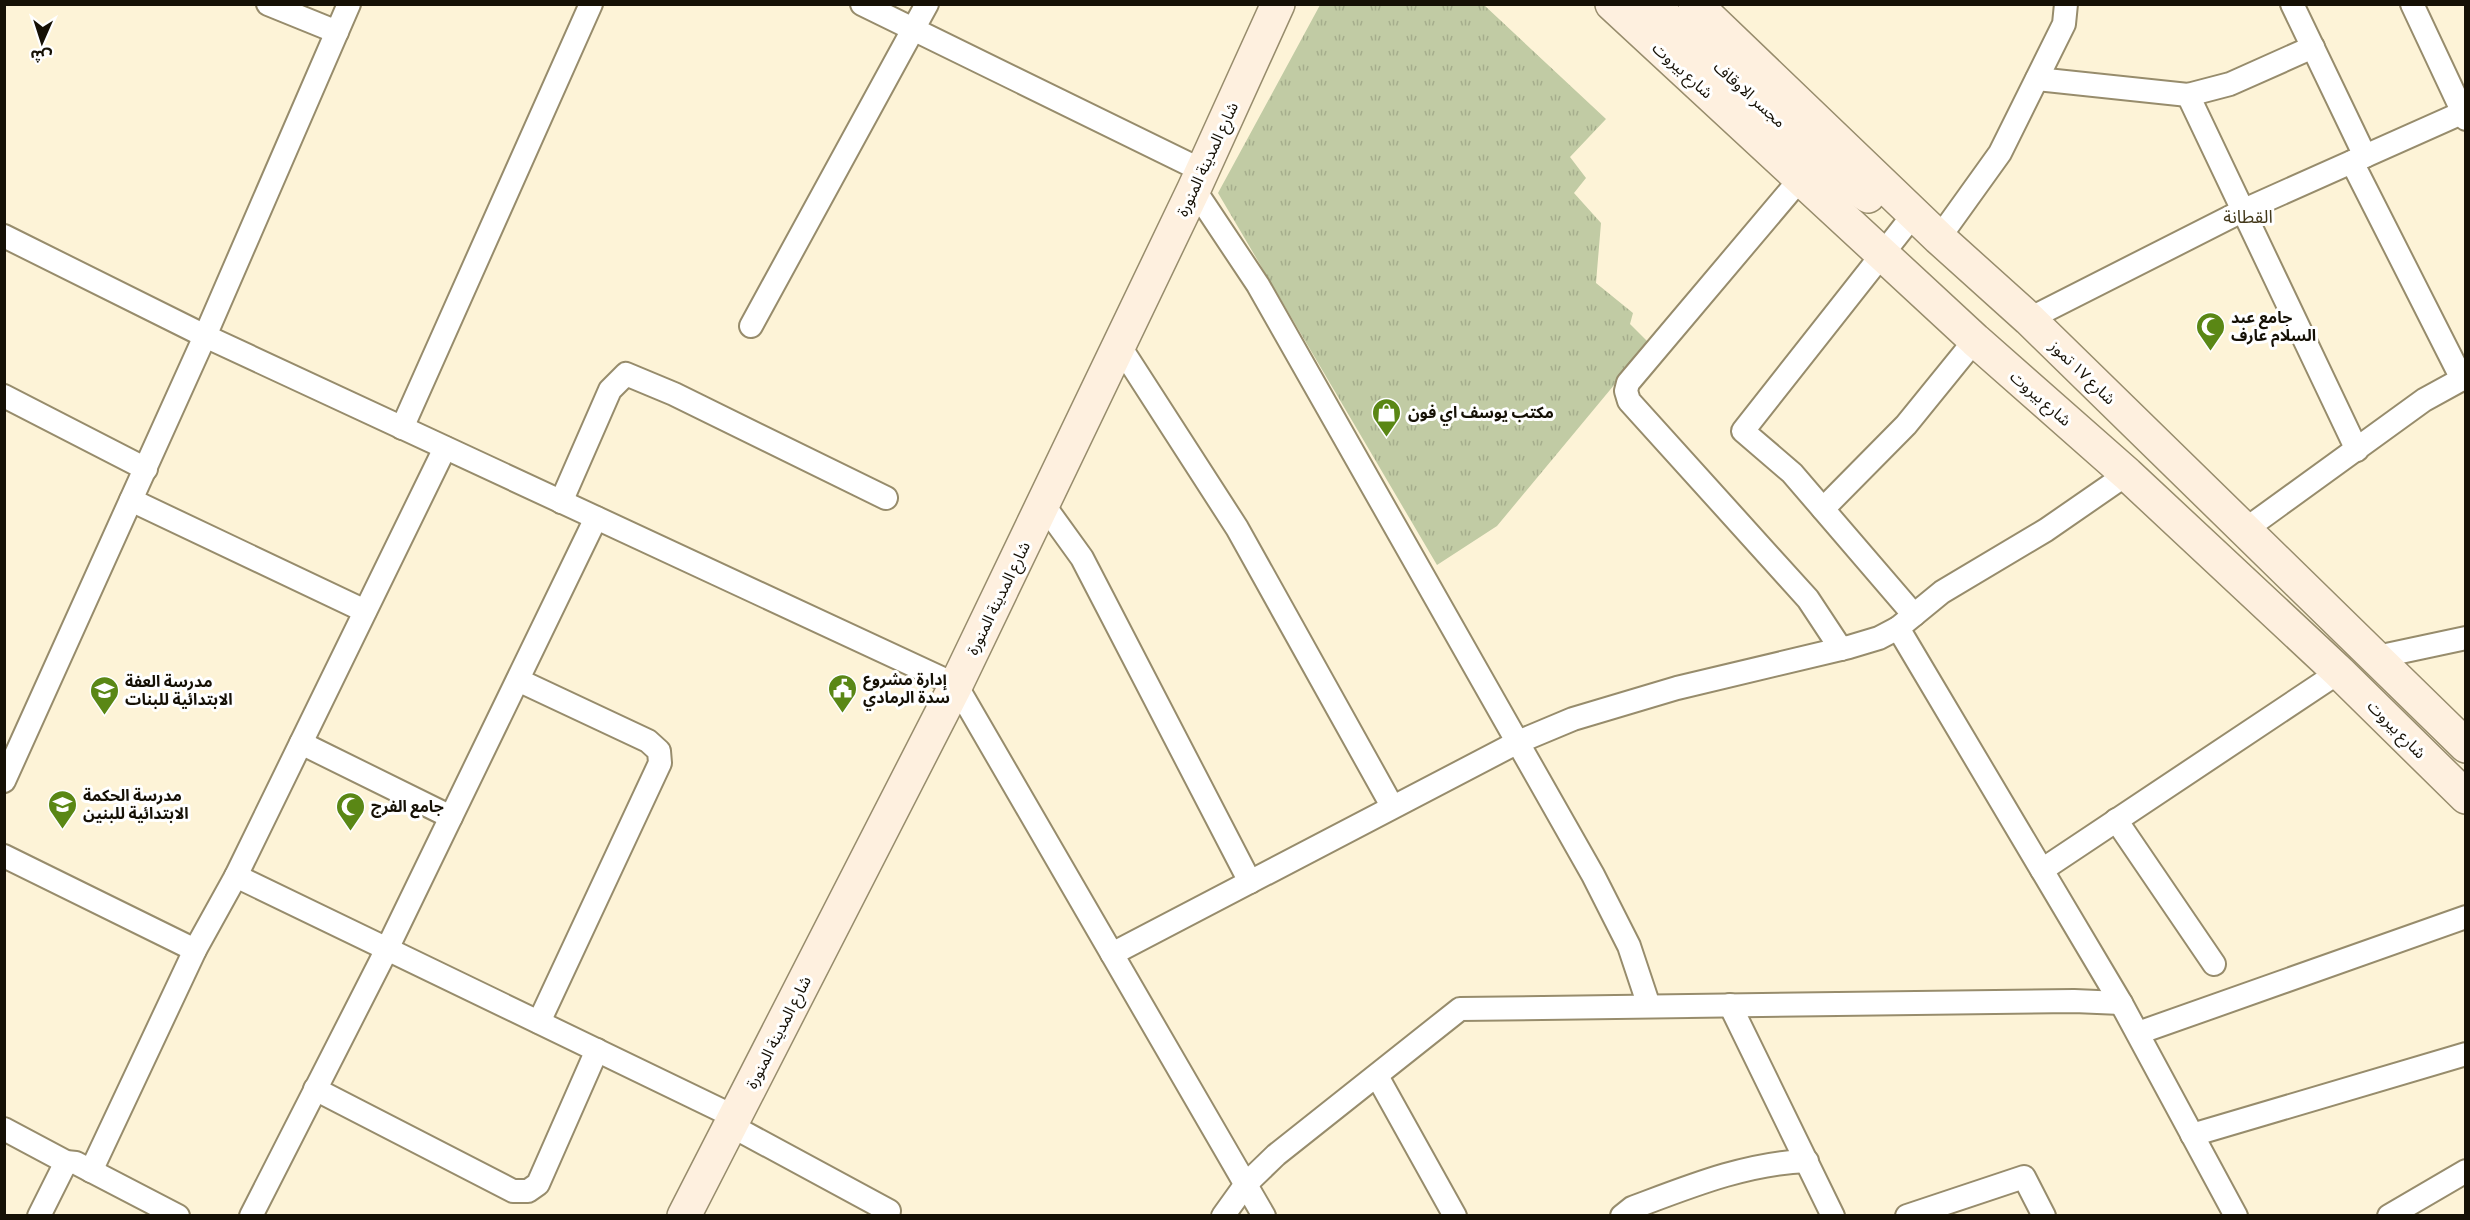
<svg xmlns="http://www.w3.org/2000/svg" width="2470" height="1220" font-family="'Titillium Web','Noto Sans Arabic',sans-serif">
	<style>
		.park { fill: url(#park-tufts) }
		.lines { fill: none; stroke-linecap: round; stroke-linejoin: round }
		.street-casing { stroke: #978c6c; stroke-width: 26 }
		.secondary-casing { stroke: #978c6c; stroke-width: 36 }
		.street { stroke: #fff; stroke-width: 22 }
		.secondary { stroke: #fef0df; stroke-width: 33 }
		.labels { text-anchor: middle; stroke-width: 6; stroke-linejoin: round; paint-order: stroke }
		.street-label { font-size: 16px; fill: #151005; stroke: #fff }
		.poi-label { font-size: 16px; font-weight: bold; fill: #151005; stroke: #fff; text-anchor: start }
		.neighbourhood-label { font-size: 18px; fill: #43391b; stroke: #fff }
	</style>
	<defs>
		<pattern id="park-tufts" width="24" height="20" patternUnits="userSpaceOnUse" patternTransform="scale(1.5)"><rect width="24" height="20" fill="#c1cba4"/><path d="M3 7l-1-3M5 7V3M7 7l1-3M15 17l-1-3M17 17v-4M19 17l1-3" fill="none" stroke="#a5ad8c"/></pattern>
	</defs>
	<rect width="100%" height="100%" fill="#fdf3d7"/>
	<polygon class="park" points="1320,5 1484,5 1606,119 1570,157 1586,178 1574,193 1601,223 1596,283 1633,313 1630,324 1649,343 1497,526 1437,565 1218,193"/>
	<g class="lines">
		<defs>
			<g id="street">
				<polyline points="268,4 337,32"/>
				<polyline points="862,4 1201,170"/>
				<polyline points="2292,4 2365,156"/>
				<polyline points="2412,4 2466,119"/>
				<polyline points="2037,79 2188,95 2230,84 2313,47"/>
				<polyline points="2188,95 2357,450"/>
				<polyline points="2352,162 2462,379"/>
				<polyline points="1801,178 1628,383 1626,391 1629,401 1808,599 1841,649"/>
				<polyline points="1194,189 1258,285 1593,875 1629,946 1649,1006"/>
				<polyline points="1914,214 1743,431 1792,473 1914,615"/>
				<polyline points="4,236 205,336 956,685 1264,1216"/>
				<polyline points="1939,238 2000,153 2064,24 2066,4"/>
				<polyline points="2029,319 2244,210 2466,111"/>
				<polyline points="751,326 927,4"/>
				<polyline points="1119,345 1237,528 1392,806"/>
				<polyline points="4,396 146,469"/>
				<polyline points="402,428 591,4"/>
				<polyline points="131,500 365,611"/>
				<polyline points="561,502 610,390 626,374 674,394 886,498"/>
				<polyline points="1043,504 1082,558 1250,882"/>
				<polyline points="1823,509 1906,425 1975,340"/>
				<polyline points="2246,529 2424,400 2466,377"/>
				<polyline points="1898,628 2121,1003 2236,1216"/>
				<polyline points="2377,657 2466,638"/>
				<polyline points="518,680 648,741 659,751 660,763 539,1022"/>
				<polyline points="301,743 451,817"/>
				<polyline points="4,781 205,336 349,4"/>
				<polyline points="2116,820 2214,964"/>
				<polyline points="4,856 195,950"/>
				<polyline points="2042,870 2339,672"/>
				<polyline points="236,876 735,1117"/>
				<polyline points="1112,954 1518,742 1573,719 1677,688 1849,647 1879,638 1898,628 1942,592 2046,530 2127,474"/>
				<polyline points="1730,1005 1833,1216"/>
				<polyline points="2138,1033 2466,917"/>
				<polyline points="1377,1076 1455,1216"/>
				<polyline points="315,1089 513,1191 528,1191 538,1184 597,1050"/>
				<polyline points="730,1125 889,1211"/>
				<polyline points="4,1129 66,1162 76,1163 178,1216"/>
				<polyline points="2192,1135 2466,1054"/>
				<polyline points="91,1171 195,950 236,876 445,448"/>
				<polyline points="39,1216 66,1162"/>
				<polyline points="251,1216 387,949 596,518"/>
				<polyline points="1223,1216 1246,1184 1276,1155 1460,1009 2074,1001 2121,1003"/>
				<path d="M1622,1216L1632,1208C1688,1187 1746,1163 1807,1161"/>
				<polyline points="1907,1216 2024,1177 2044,1216"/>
				<polyline points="2389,1216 2466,1171"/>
			</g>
			<g id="secondary">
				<polyline points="1612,4 1975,340 2127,474 2339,672 2466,797"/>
				<polyline points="1651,4 1849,183 1868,196"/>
				<polyline points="1695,4 1939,238 2029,319 2466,746"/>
				<polyline points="684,1216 956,685 1194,189 1278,4"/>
			</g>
		</defs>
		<use href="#street" class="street-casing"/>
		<use href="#secondary" class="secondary-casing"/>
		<use href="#street" class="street"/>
		<use href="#secondary" class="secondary"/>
	</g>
	<defs>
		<symbol id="mosque-pin" viewBox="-11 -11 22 30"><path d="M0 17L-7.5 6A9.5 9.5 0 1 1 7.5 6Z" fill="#5a8715" stroke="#fff"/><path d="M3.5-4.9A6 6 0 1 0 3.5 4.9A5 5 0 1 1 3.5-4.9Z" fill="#fff"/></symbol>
		<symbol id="shop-pin" viewBox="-11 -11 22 30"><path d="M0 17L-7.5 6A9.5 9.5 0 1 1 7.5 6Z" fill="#5a8715" stroke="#fff"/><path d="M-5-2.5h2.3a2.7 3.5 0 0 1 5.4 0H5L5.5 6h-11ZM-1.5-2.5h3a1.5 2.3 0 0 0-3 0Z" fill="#fff"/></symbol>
		<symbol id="civic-pin" viewBox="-11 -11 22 30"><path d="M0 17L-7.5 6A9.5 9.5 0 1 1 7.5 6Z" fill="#5a8715" stroke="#fff"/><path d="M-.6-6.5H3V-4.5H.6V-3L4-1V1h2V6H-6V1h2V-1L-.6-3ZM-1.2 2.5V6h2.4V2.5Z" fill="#fff"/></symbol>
		<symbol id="school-pin" viewBox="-11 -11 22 30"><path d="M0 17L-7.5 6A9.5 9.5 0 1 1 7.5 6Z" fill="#5a8715" stroke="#fff"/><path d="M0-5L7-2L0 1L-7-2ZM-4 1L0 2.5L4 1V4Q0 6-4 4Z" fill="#fff"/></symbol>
	</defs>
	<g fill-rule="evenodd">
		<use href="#mosque-pin" x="2194" y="310" width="33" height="45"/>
		<use href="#shop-pin" x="1370" y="396" width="33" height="45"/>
		<use href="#civic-pin" x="826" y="672" width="33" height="45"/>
		<use href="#school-pin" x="88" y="674" width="33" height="45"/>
		<use href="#school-pin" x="46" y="788" width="33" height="45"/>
		<use href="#mosque-pin" x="334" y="790" width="33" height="45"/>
	</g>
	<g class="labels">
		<g class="street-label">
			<text transform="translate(1683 70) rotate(42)" y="6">شارع بيروت</text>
			<text transform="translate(1750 94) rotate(42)" y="6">مجسر الاوقاف</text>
			<text transform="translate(1207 159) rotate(-65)" y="6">شارع المدينة المنورة</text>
			<text transform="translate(2083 372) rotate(44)" y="6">شارع ١٧ تموز</text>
			<text transform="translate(2041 398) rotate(41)" y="6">شارع بيروت</text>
			<text transform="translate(998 598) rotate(-64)" y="6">شارع المدينة المنورة</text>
			<text transform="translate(2397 729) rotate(45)" y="6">شارع بيروت</text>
			<text transform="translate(778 1032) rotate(-63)" y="6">شارع المدينة المنورة</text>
		</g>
		<g class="poi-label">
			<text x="2231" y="323">جامع عبد<tspan x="2231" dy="18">السلام عارف</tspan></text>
			<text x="1408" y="418">مكتب يوسف اي فون</text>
			<text x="863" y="685">إدارة مشروع<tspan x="863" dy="18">سدة الرمادي</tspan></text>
			<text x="125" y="687">مدرسة العفة<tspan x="125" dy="18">الابتدائية للبنات</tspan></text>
			<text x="83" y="801">مدرسة الحكمة<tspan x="83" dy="18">الابتدائية للبنين</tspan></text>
			<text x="371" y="812">جامع الفرج</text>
		</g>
		<g class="neighbourhood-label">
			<text x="2248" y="223">القطانة</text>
		</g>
	</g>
	<rect width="2470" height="1220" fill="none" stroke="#151005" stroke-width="12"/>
	<g transform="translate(42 42) rotate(183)" stroke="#ffffff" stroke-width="4.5" paint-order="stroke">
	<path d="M0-4.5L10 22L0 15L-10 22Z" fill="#151005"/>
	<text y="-9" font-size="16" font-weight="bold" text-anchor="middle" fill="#151005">ش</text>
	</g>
</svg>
